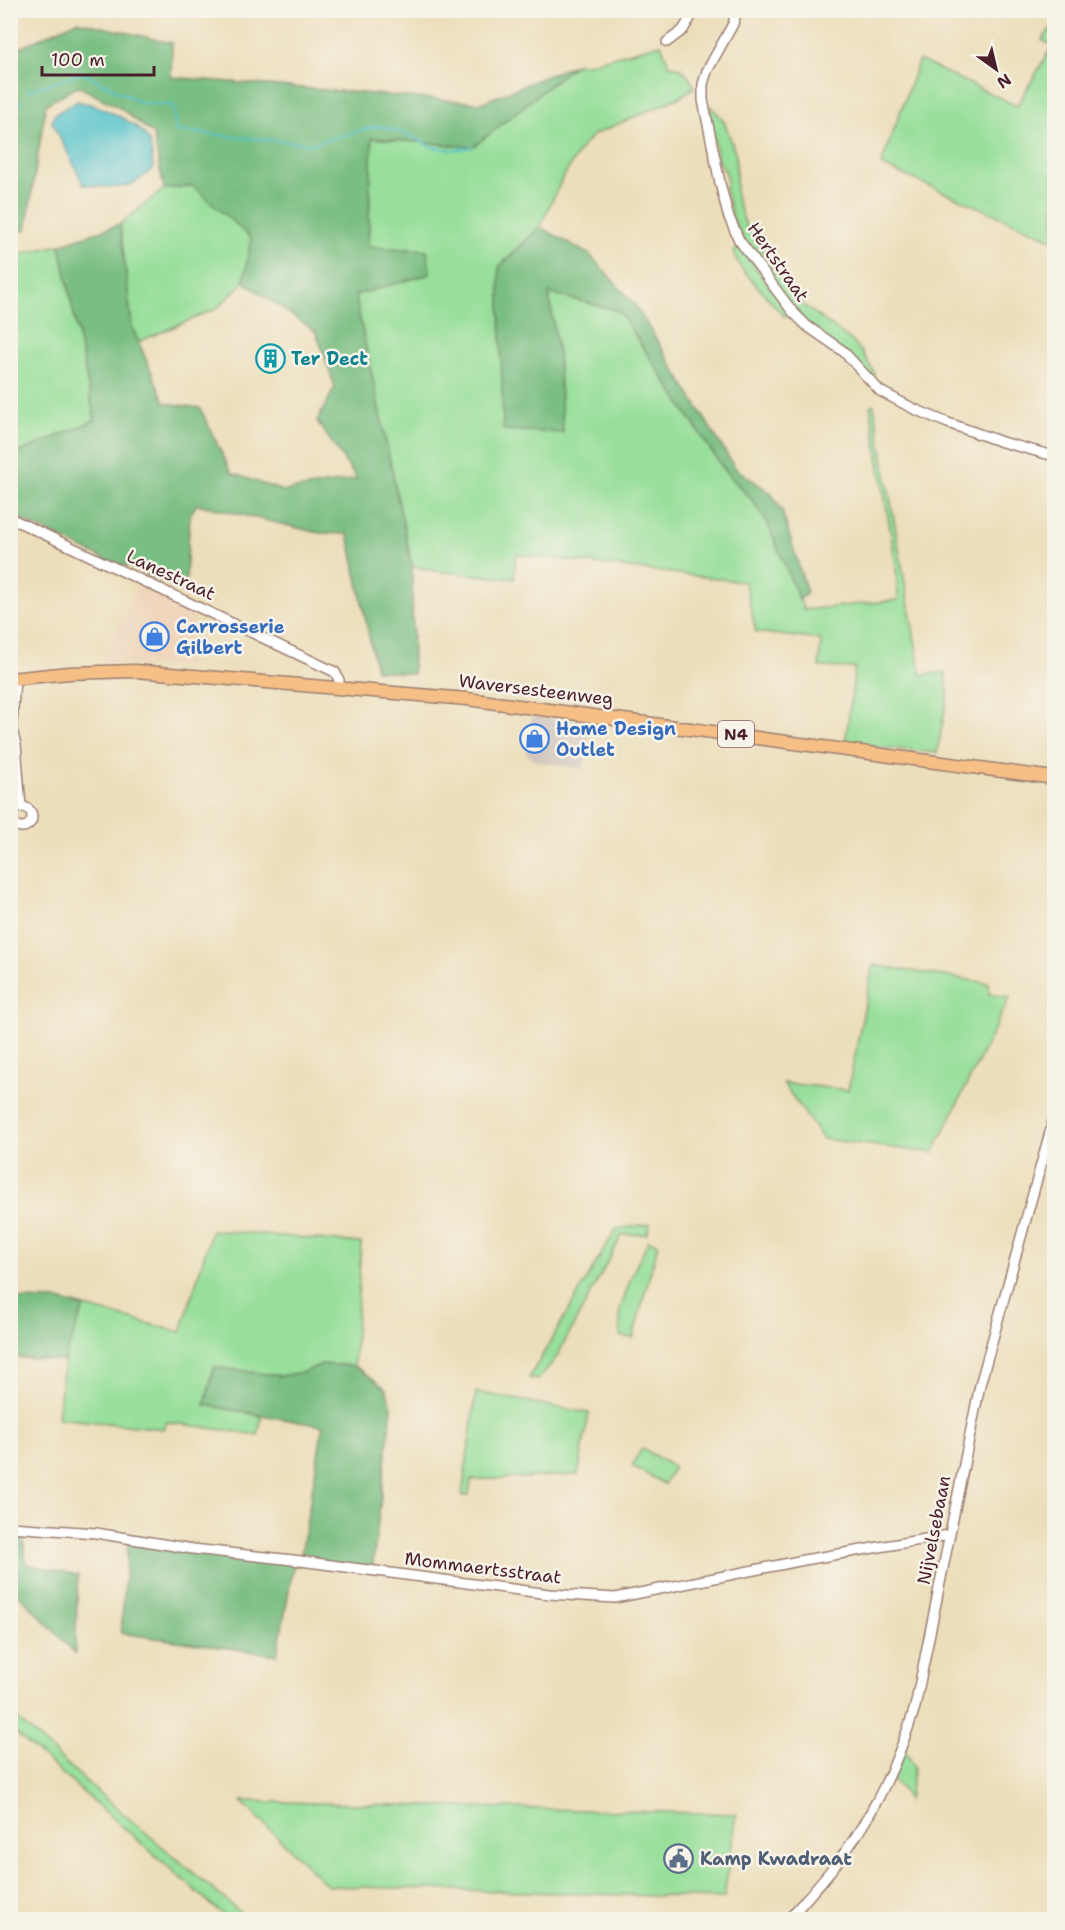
<svg xmlns="http://www.w3.org/2000/svg" width="1065" height="1930" font-family="'Shantell Sans',sans-serif">
	<style>
		.built { fill: #efd6bc }
		.industrial { fill: #cdc2b9 }
		.green { fill: #97df9a; stroke: #707f62; stroke-width: 1.5 }
		.forest { fill: #79be82; stroke: #626e56; stroke-width: 1.5 }
		.water { fill: #56c3cb; stroke: #50717b; stroke-width: 1.5 }
		.lines { fill: none; stroke-linecap: round; stroke-linejoin: round }
		.stream { stroke: #56c3cb; stroke-width: 2 }
		.minor-casing { stroke: #9b7e72; stroke-width: 12 }
		.major-casing { stroke: #9b7e72; stroke-width: 15 }
		.minor { stroke: #fff; stroke-width: 9 }
		.major { stroke: #f5bf86; stroke-width: 12 }
		.labels { text-anchor: middle; stroke-width: 5; stroke-linejoin: round; paint-order: stroke }
		.shield { fill: #f7f3e8; stroke: #7e5f64; stroke-width: 1.5 }
		.shield-label { font-size: 16px; font-weight: bold; fill: #4a1f2b }
		.street-label { font-size: 18px; fill: #4a1f2b; stroke: #f7f3e8 }
		.culture-label { font-size: 18px; font-weight: bold; fill: #0d838f; stroke: #f7f3e8; text-anchor: start }
		.shop-label { font-size: 18px; font-weight: bold; fill: #366cbe; stroke: #f7f3e8; text-anchor: start }
		.service-label { font-size: 18px; font-weight: bold; fill: #4e5e75; stroke: #f7f3e8; text-anchor: start }
	</style>
	<rect width="100%" height="100%" fill="#f7f3e8"/>
	<filter id="ink" filterUnits="userSpaceOnUse"><feTurbulence type="fractalNoise" baseFrequency=".0167" numOctaves="2"/><feDisplacementMap in="SourceGraphic" scale="12" xChannelSelector="R" yChannelSelector="G"/><feConvolveMatrix kernelMatrix="1 2 1 2 8 2 1 2 1" color-interpolation-filters="sRGB"/></filter>
	<filter id="wash" filterUnits="userSpaceOnUse"><feTurbulence type="fractalNoise" baseFrequency=".008" numOctaves="4" result="noise"/><feDisplacementMap in="SourceGraphic" scale="24" xChannelSelector="R" yChannelSelector="G"/><feGaussianBlur stdDeviation="1.35" result="paint"/><feColorMatrix in="noise" values="0 0 0 0 0 0 0 0 0 0 0 0 0 0 0 0 0 1.4 0 .05"/><feComposite in="paint" operator="in"/></filter>
	<g filter="url(#wash)">
		<rect width="100%" height="100%" fill="#ecdeba"/>
		<polygon class="built" points="137,585 194,612 189,667 101,664"/>
		<polygon class="industrial" points="532,716 591,724 583,769 535,761 526,753"/>
		<g class="green">
			<polygon points="1054,24 1054,240 881,165 919,60 1017,106 1052,46 1042,40"/>
			<path d="M661,44L669,65C683,67 689,74 694,87L680,97L593,135L582,147L562,179L540,227L500,266L504,429L563,433L558,354L549,293L619,311L724,470L753,501L768,524L804,610L898,600L896,566L870,406L874,405L921,675L945,672L948,694L937,753L845,744L855,668L819,667L821,640L756,632L745,582L516,554L514,579L435,571L412,566L355,295L430,274L427,250L368,247L372,138L473,147L576,64H587Z"/>
			<polygon points="711,106 724,121 736,155 736,197 746,226 802,304 852,341 862,352 875,374 874,380 801,318 744,245 732,215 725,189 727,183 726,172 718,161 710,114"/>
			<polygon points="193,185 251,238 244,282 216,309 138,342 132,327 120,224 164,189"/>
			<polygon points="60,245 95,420 11,456 11,256"/>
			<polygon points="738,248 744,252 792,316 790,317 784,316 741,268 733,252"/>
			<polygon points="873,965 988,983 989,994 1010,997 933,1153 823,1139 783,1083 848,1090"/>
			<polygon points="650,1224 647,1234 622,1235 556,1358 538,1380 529,1378 616,1229"/>
			<polygon points="212,1230 361,1243 354,1366 322,1364 304,1372 281,1376 214,1367 205,1405 262,1416 258,1435 167,1422 163,1429 58,1418 64,1361 83,1307 81,1306 181,1332"/>
			<polygon points="648,1241 658,1244 633,1338 620,1336 620,1310 632,1275"/>
			<polygon points="476,1392 589,1413 578,1475 471,1480 469,1495 462,1496"/>
			<polygon points="642,1448 674,1467 664,1484 632,1466"/>
			<polygon points="11,1713 100,1794 248,1919 228,1919 11,1729"/>
			<polygon points="905,1750 914,1767 908,1801 902,1789 892,1780"/>
			<polygon points="241,1801 736,1814 724,1898 328,1886"/>
		</g>
		<g class="forest">
			<polygon points="77,21 172,43 171,77 481,103 576,64 473,147 372,138 368,247 427,250 430,274 355,295 412,566 413,674 376,670 348,534 319,533 197,504 190,515 185,591 130,567 109,561 11,515 11,456 95,420 60,245 120,224 132,327 165,403 200,408 231,473 283,491 357,479 317,421 335,387 316,332 244,282 251,238 193,186 164,189 153,134 120,108 78,86 46,104 26,230 11,229 11,52"/>
			<polygon points="540,227 590,255 635,305 735,468 771,493 782,511 807,593 799,600 768,524 753,501 724,470 619,311 549,293 558,354 563,433 503,430 499,267"/>
			<polygon points="16,1299 59,1300 84,1307 64,1361 11,1357 11,1301"/>
			<polygon points="322,1364 354,1366 367,1374 386,1389 392,1407 372,1571 300,1561 323,1426 205,1405 214,1367 281,1376 304,1372"/>
			<polygon points="10,1533 23,1534 26,1564 78,1575 75,1653 11,1586"/>
			<polygon points="128,1541 294,1564 277,1655 121,1633"/>
		</g>
		<path class="water" d="M77,101C98,105 143,123 150,144C152,152 152,161 153,168C128,194 117,187 84,185L52,122L55,114Z"/>
		<g class="lines">
			<g class="stream">
				<polyline points="28,91 82,73 142,103 173,105 176,131 312,144 378,126 404,133 432,147 453,150 473,147"/>
				<polyline points="10,122 12,122 21,100"/>
			</g>
		</g>
	</g>
	<g filter="url(#ink)">
		<g class="lines">
			<defs>
				<g id="minor">
					<polyline points="737,10 733,24 707,71 703,84 703,100 720,183 728,215 739,240 792,311 807,326 843,351 880,391 914,409 948,423 1002,442 1054,456"/>
					<polyline points="667,42 683,30 695,10"/>
					<polyline points="10,518 335,672 339,680 339,687"/>
					<polyline points="10,722 16,745 21,807"/>
					<polyline points="12,725 15,678"/>
					<circle cx="22" cy="817" r="10"/>
					<polyline points="10,1527 96,1533 193,1549 293,1560 549,1594 615,1598 804,1560 949,1535"/>
					<path d="M788,1920C814,1890 843,1859 863,1825C886,1788 902,1749 915,1707L980,1385L1054,1118"/>
				</g>
				<polyline id="major" points="10,679 69,673 135,671 467,699 1054,778"/>
			</defs>
			<use href="#minor" class="minor-casing"/>
			<use href="#major" class="major-casing"/>
			<use href="#minor" class="minor"/>
			<use href="#major" class="major"/>
		</g>
	</g>
	<defs>
		<symbol id="building-ring" viewBox="-11 -11 22 22"><circle r="9.5" fill="#f7f3e8" stroke="#0f9aa8" stroke-width="1.5"/><path d="M-4-6H4V6H1V3H-1V6H-4ZM-2.5-4.3h1.7v1.8h-1.7ZM.8-4.3h1.7v1.8H.8ZM-2.5-1h1.7V.8h-1.7ZM.8-1h1.7V.8H.8Z" fill="#0f9aa8"/></symbol>
		<symbol id="shop-ring" viewBox="-11 -11 22 22"><circle r="9.5" fill="#f7f3e8" stroke="#3f7fe0" stroke-width="1.5"/><path d="M-5-2.5h2.3a2.7 3.5 0 0 1 5.4 0H5L5.5 6h-11ZM-1.5-2.5h3a1.5 2.3 0 0 0-3 0Z" fill="#3f7fe0"/></symbol>
		<symbol id="civic-ring" viewBox="-11 -11 22 22"><circle r="9.5" fill="#f7f3e8" stroke="#5c6f8a" stroke-width="1.5"/><path d="M-.6-6.5H3V-4.5H.6V-3L4-1V1h2V6H-6V1h2V-1L-.6-3ZM-1.2 2.5V6h2.4V2.5Z" fill="#5c6f8a"/></symbol>
	</defs>
	<g fill-rule="evenodd">
		<use href="#building-ring" x="254" y="342" width="33" height="33"/>
		<use href="#shop-ring" x="138" y="620" width="33" height="33"/>
		<use href="#shop-ring" x="518" y="722" width="33" height="33"/>
		<use href="#civic-ring" x="662" y="1842" width="33" height="33"/>
	</g>
	<g class="labels">
		<rect class="shield" x="718" y="721" width="36" height="26" rx="4.5"/>
		<g class="shield-label">
			<text x="736" y="740">N4</text>
		</g>
		<g class="street-label">
			<text transform="translate(778 262) rotate(55)" y="6">Hertstraat</text>
			<text transform="translate(171 575) rotate(25)" y="6">Lanestraat</text>
			<text transform="translate(536 690) rotate(7)" y="6">Waversesteenweg</text>
			<text transform="translate(934 1530) rotate(-79)" y="6">Nijvelsebaan</text>
			<text transform="translate(483 1568) rotate(7)" y="6">Mommaertsstraat</text>
		</g>
		<g class="culture-label">
			<text x="291" y="365">Ter Dect</text>
		</g>
		<g class="shop-label">
			<text x="176" y="633">Carrosserie<tspan x="176" dy="21">Gilbert</tspan></text>
			<text x="556" y="735">Home Design<tspan x="556" dy="21">Outlet</tspan></text>
		</g>
		<g class="service-label">
			<text x="700" y="1865">Kamp Kwadraat</text>
		</g>
	</g>
	<rect width="1065" height="1930" fill="none" stroke="#f7f3e8" stroke-width="36"/>
	<g transform="translate(996 69) rotate(146)" stroke="#f7f3e8" stroke-width="4.5" paint-order="stroke">
	<path d="M0-4.5L10 22L0 15L-10 22Z" fill="#4a1f2b"/>
	<text y="-9" font-size="16" font-weight="bold" text-anchor="middle" fill="#4a1f2b">N</text>
	</g>
	<path d="M42 66v9h112v-9" fill="none" stroke="#4a1f2b" stroke-width="3"/>
	<text x="51" y="66" font-size="18" fill="#4a1f2b" stroke="#f7f3e8" stroke-width="4.5" paint-order="stroke">100 m</text>
</svg>
